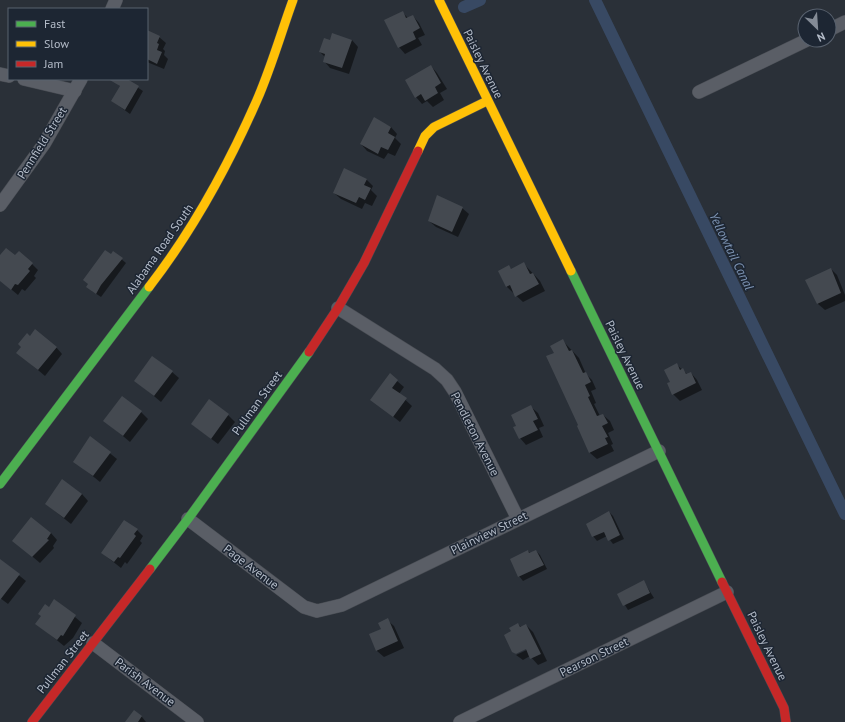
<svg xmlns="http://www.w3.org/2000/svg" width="845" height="722" font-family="'PT Sans',sans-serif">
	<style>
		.shadow { fill: #0007 }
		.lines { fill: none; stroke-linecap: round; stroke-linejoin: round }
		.canal { stroke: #384963; stroke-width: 12 }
		.building { fill: #444950 }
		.street-casing { stroke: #484c53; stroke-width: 14 }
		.fast-casing { stroke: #484c53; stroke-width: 10 }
		.slow-casing { stroke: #484c53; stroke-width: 10 }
		.jam-casing { stroke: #484c53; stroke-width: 10 }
		.street { stroke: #5a5e66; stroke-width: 13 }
		.fast { stroke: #4caf50; stroke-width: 9 }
		.slow { stroke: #ffc107; stroke-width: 9 }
		.jam { stroke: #c62828; stroke-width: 9 }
		.labels { text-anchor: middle; stroke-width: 3; stroke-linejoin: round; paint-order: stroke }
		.street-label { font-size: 12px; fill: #b4bcc9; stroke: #1d2633 }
		.water-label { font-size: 13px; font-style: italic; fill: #7c92b1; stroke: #1d2633 }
	</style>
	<rect width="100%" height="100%" fill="#2a3038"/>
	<g class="shadow">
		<polygon points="402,12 408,18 413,16 419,23 425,35 418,38 422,45 405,54 399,47"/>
		<polygon points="147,32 159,37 166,43 163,49 165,51 164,55 168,59 164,69 147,62"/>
		<polygon points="352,40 358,47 349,74 330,68 324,61 325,57 320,52 331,41"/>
		<polygon points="431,66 437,73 447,89 440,93 444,100 433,107 427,101 422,104 416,97"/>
		<polygon points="121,79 125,79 143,91 130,114 112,101 121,87 118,84"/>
		<polygon points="374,119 391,127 397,134 395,138 401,144 395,156 388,153 384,159 367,151 361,144"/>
		<polygon points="366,179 373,186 371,190 377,196 372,206 365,203 362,209 341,199 334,193"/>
		<polygon points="438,196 462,208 469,214 458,237 436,227 429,221"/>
		<polygon points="113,252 126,263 101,297 92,291"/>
		<polygon points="0,256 15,257 32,264 38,270 34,276 36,278 25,291 22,289 18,295 0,280"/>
		<polygon points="524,264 540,281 545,291 523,302 507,287 499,272 509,267 512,270"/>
		<polygon points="831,269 837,275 845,295 845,301 825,310 818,304 807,280"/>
		<polygon points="30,337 56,347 62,354 45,376 18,353"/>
		<polygon points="563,341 579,358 586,374 592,380 596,389 591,391 596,403 594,404 600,416 603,415 610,421 614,430 608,433 613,444 611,445 614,451 597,459 590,453 578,426 580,426 555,353"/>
		<polygon points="677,365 688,375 691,373 697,380 702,390 680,401 673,394 668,384 671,382"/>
		<polygon points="172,372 179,378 161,402 136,381"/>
		<polygon points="390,375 404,387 399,394 412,406 400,422 371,399"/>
		<polygon points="531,407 538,413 544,426 539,428 543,437 526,445 520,438 517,426"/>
		<polygon points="141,412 148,419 130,442 105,421"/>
		<polygon points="228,415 235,422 218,444 192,424"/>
		<polygon points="91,438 117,459 100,482 74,461"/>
		<polygon points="82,494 88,501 71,524 46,504"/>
		<polygon points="609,512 613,516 624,539 613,544 607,536 597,541 593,536"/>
		<polygon points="137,530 143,536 140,541 142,543 127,564 125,562 121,568 102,553"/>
		<polygon points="51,533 57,540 53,546 54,548 40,563 14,541"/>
		<polygon points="528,551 530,553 536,551 540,555 547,569 523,581 519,576"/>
		<polygon points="0,560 26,581 8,604 0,598"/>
		<polygon points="644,582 654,598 628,610 618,594"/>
		<polygon points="55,600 82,623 73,638 64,646 37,624"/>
		<polygon points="387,620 394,626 404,648 384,657 377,651 370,635 382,629"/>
		<polygon points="518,624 521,627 526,625 533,632 547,661 538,665 530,656 523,660 516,655 531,648 530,646 516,654 513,651 512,632"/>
		<polygon points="134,712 142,717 146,722 127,722"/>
	</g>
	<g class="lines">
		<g class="canal">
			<polyline points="595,0 845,514"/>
			<polyline points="464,7 480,0"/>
		</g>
	</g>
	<g class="building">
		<polygon points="403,11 406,18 413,15 420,28 413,32 416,39 398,48 384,20"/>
		<polygon points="147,30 160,36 157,43 159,44 157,50 162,52 157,64 147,59"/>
		<polygon points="332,33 352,40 342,68 323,62 325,54 319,52 324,38 330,40"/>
		<polygon points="431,65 441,83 435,87 438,93 425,101 421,94 415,98 405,80"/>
		<polygon points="108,79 127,79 139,86 125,110 111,101 120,86"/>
		<polygon points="374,117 391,127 388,133 395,137 388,150 381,147 378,154 360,144"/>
		<polygon points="344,168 367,179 364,185 371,188 365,200 359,197 356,203 333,193"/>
		<polygon points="437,195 463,207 452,232 428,221"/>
		<polygon points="6,248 15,255 19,251 33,263 28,269 30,271 18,285 15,284 11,290 0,281 0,255"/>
		<polygon points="105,250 111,254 113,251 123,258 101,285 96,294 86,287 88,284 83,280"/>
		<polygon points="524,262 530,274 533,273 539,284 515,297 510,285 506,287 498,271 509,265 511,269"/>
		<polygon points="831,268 841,293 817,304 805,280"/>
		<polygon points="35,329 57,347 38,370 16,353 21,347 18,344 27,333 30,336"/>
		<polygon points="563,339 569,351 572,350 583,373 586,372 591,382 585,385 590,396 588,397 597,416 603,414 608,423 602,426 608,437 605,438 608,444 589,453 577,426 578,425 546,356 554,353 550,346"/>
		<polygon points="152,356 173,371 154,396 134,381"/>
		<polygon points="677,363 680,370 683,368 686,374 691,372 696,383 672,395 667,383 670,382 664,370"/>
		<polygon points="390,373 398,380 392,388 407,398 393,417 370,400"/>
		<polygon points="122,396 142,411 123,436 103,421"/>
		<polygon points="209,399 229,414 211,439 191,424"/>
		<polygon points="531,405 538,419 533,421 538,430 519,439 513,427 516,426 511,415"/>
		<polygon points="90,436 111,452 93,476 73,462"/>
		<polygon points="62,479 82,494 64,518 45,504"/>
		<polygon points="609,511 620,535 608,541 604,532 592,537 586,524"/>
		<polygon points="31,517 51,533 47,539 49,540 32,557 12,541"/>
		<polygon points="124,520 138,529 134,534 136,536 120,558 118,557 114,562 101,553"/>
		<polygon points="528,550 529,553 536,550 544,565 518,577 510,559"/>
		<polygon points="0,559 20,574 0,600"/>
		<polygon points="644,580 650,593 623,606 617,594"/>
		<polygon points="54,599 76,615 63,636 61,635 57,640 35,624 41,616 38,614 45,604 49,607"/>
		<polygon points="388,618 398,641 376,651 369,634 381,629 378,623"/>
		<polygon points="518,623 520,627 526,624 541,654 530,659 526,649 516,654 512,652 504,635 511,631 509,628"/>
		<polygon points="134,710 142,716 138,722 125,722"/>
	</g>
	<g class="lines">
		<defs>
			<g id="street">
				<polyline points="112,9 116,0"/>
				<polyline points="829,30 845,22"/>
				<polyline points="0,74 9,76"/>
				<polyline points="24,79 75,91"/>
				<polyline points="699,92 807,40"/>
				<polyline points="0,205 44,144 81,79"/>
				<polyline points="338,308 435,369 447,380 455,392 518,519"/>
				<polyline points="188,519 304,607 317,611 342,605 659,451"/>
				<polyline points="93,643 197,722"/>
				<polyline points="460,722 727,592"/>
			</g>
			<g id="fast">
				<polyline points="571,271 722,582"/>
				<polyline points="0,484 149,287"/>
				<polyline points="150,569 188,519 309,352"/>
			</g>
			<g id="slow">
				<polyline points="439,0 571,271"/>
				<polyline points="418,151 425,136 434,127 487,101"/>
				<path d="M149,287C193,230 228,166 257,100C271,68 281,33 293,0"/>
			</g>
			<g id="jam">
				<polyline points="309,352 338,308 364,263 418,151"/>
				<polyline points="722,582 784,708 786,722"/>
				<polyline points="32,722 150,569"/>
			</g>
		</defs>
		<use href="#street" class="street-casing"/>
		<use href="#fast" class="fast-casing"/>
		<use href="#slow" class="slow-casing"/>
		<use href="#jam" class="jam-casing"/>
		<use href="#street" class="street"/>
		<use href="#fast" class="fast"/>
		<use href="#slow" class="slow"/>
		<use href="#jam" class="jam"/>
	</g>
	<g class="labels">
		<g class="street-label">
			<text transform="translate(483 64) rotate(64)" y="4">Paisley Avenue</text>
			<text transform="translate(42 143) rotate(-58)" y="4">Pennfield Street</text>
			<text transform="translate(160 249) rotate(-55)" y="4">Alabama Road South</text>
			<text transform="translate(625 355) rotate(64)" y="4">Paisley Avenue</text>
			<text transform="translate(257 403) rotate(-54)" y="4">Pullman Street</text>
			<text transform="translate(475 434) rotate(63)" y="4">Pendleton Avenue</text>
			<text transform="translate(489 533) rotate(-26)" y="4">Plainview Street</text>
			<text transform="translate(251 567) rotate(37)" y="4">Page Avenue</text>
			<text transform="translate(767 646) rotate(64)" y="4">Paisley Avenue</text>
			<text transform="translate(594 657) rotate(-26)" y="4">Pearson Street</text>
			<text transform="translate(63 662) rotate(-52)" y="4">Pullman Street</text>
			<text transform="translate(145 682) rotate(37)" y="4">Parish Avenue</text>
		</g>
		<g class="water-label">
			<text transform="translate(732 251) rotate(64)" y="5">Yellowtail Canal</text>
		</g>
	</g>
	<rect x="8" y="8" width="140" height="72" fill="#1d2633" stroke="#59626f"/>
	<rect x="16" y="21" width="20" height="6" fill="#4caf50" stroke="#59626f"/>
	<text x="44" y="28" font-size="12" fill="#b4bcc9">Fast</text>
	<rect x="16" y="41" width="20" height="6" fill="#ffc107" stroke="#59626f"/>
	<text x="44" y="48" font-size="12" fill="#b4bcc9">Slow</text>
	<rect x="16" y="61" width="20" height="6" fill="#c62828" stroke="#59626f"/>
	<text x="44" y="68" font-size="12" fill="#b4bcc9">Jam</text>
	<g transform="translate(817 28) rotate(155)"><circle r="19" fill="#1d2633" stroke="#59626f"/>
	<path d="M0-3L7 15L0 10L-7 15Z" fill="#848b96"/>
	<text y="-6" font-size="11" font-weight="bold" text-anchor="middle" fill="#b4bcc9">N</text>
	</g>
</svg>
